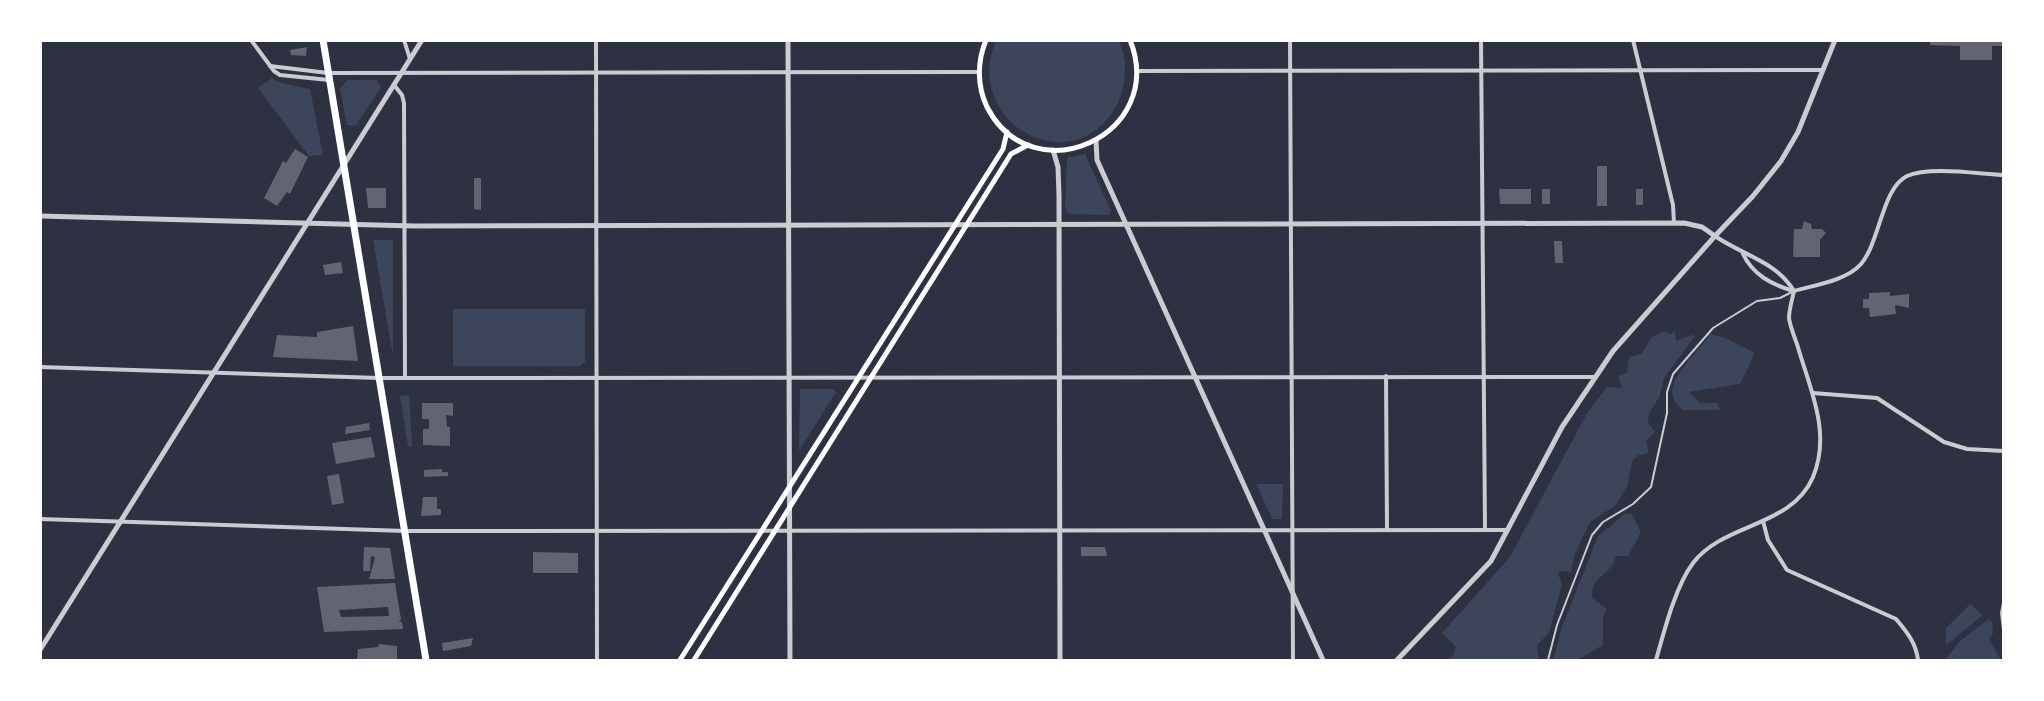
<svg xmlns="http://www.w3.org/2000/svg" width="2044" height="701" font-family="'Archivo Narrow',sans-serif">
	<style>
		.green { fill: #3c4559 }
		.building { fill: #626471; fill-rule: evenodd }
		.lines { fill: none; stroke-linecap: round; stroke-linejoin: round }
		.service { stroke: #caccd0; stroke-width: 2 }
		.minor { stroke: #caccd0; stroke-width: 4 }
		.tertiary { stroke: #caccd0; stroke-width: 5 }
		.secondary { stroke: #fff; stroke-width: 5 }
		.trunk { stroke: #fff; stroke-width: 7 }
	</style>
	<rect width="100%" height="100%" fill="#2d3142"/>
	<g class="green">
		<path d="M996,41H1119C1139,84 1108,146 1055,142C1005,138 975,85 996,41Z"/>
		<polygon points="272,78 281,83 310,89 323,155 309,156 258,88"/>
		<polygon points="347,80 377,80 381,87 356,126 347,125 340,89"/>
		<polygon points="1085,154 1111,211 1109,215 1070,214 1065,210 1067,158"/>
		<polygon points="373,240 393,240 393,356"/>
		<polygon points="453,309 585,309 585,362 580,366 453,366"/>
		<polygon points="1663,331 1670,334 1675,331 1676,341 1692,335 1695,336 1664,378 1660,396 1649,413 1648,422 1655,432 1646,441 1649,453 1638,455 1632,461 1628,484 1616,505 1590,522 1574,556 1571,572 1560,571 1558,573 1562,585 1549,633 1537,645 1539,660 1445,660 1454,655 1455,646 1442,633 1510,557 1587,413 1607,387 1622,388 1618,376 1627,373 1629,357 1641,354 1652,337"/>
		<path d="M1710,334L1725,338L1755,353L1740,384L1689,392L1700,403H1717L1720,410H1683C1652,386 1698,356 1710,334Z"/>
		<polygon points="800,389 833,389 836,392 799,451"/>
		<polygon points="409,395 412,446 408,446 400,396"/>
		<polygon points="1256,484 1283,484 1282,519 1272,519"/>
		<path d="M1631,513L1641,532L1628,556H1616C1609,579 1592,573 1592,598L1607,609L1603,617V645L1577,660H1553L1563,624L1598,536L1625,514Z"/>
		<polygon points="1970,604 1983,615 1946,645 1946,628"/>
		<polygon points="1989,619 1992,622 1993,633 1989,639 2001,660 1945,660 1960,641"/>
	</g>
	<g class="building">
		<polygon points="1930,40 2004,40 2004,46 1992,46 1992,60 1960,60 1960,46 1930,45"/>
		<polygon points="307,47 306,56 291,55 290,50"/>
		<polygon points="295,149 308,157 290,194 287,192 277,206 264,198 283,161 286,163"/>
		<rect x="1597" y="166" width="10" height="40"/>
		<polygon points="474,178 481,178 481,210 474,209"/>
		<polygon points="366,188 386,188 386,208 368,208"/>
		<polygon points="1499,189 1531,189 1531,204 1500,204"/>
		<rect x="1542" y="189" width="8" height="15"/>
		<rect x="1636" y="189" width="7" height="16"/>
		<polygon points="1804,221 1811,224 1812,229 1822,229 1826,233 1820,240 1820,257 1793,257 1794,229 1802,229"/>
		<polygon points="1554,241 1562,241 1563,263 1555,263"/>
		<polygon points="341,262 343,273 325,275 323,265"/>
		<polygon points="1890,292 1890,296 1909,294 1909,308 1895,305 1896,314 1870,317 1869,308 1863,308 1863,299 1869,299 1869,293"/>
		<polygon points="353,326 358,361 273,357 277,335 317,337 317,332"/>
		<polygon points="422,403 453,403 453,416 446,415 447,427 450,427 450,446 423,445 423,429 429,429 429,419 422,419"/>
		<polygon points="369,423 370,430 345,434 346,427"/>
		<polygon points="371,437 375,457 336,464 332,443"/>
		<polygon points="442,469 442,472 448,472 448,476 424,477 424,470"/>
		<polygon points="339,474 344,503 332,505 327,476"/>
		<polygon points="423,497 437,497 437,509 441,509 441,515 421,516"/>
		<polygon points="364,547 390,548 395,579 369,579 375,557 371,556 370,571 363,571"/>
		<polygon points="1081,547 1105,547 1107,556 1081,556"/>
		<polygon points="533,552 578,553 578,573 533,573"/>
		<path d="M395,583L401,619L399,622H402L403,629L324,632L317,587ZM388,607L389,616L341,617L339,610Z"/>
		<polygon points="473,638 471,646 443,651 442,643"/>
		<polygon points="379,644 397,646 397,660 357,659 358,649 378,647"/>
	</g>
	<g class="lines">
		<g class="service">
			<polyline points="2004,598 2001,613 2004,638"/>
			<polyline points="1548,660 1557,625 1592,535 1603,522 1633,504 1651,487 1667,413 1667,392 1673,374 1713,328 1757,301 1780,298 1794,291"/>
		</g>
		<g class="minor">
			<polyline points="251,40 274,71 280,75 329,80"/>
			<polyline points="404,40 410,59"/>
			<polyline points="596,40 597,660"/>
			<polyline points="1290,40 1293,660"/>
			<polyline points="1481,40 1485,529"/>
			<polyline points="1633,40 1673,205 1674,223"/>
			<polyline points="270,66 328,73 979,72"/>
			<polyline points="1137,71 1823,70"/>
			<polyline points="394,85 402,95 404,103 405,378"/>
			<path d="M1715,236C1742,255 1776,261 1794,291"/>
			<path d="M1743,254C1753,275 1771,284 1793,291"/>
			<path d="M1794,291C1814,285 1846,281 1861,264C1880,242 1882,188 1907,176C1929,166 1979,174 2004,175"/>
			<polyline points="40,367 379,378 1595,377"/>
			<polyline points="1386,376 1387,529"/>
			<polyline points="1813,393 1877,398 1944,442 1967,449 2004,451"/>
			<polyline points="40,519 405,531 1508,530"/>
			<path d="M1763,521L1768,540L1787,570L1896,619C1907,632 1916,643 1918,660"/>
			<path d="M1656,660C1664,632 1675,587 1693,563C1723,523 1792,527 1813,477C1832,432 1809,387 1797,344C1794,336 1790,326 1789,318C1789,310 1792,300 1794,291"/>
		</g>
		<g class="tertiary">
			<polyline points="788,40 790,660"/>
			<polyline points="1096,141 1097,160 1323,660"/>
			<polyline points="1053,150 1058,167 1059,195 1060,660"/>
			<polyline points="40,216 414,226 1684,223 1702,227 1715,236"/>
			<polyline points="40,650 422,40"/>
			<polyline points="1397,660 1491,561 1562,427 1613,351 1715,236 1753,196 1781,161 1798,132 1835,40"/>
		</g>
		<g class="secondary">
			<path d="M986,40C977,62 977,86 987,107C1033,196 1168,135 1130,40"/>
			<polyline points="680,660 1003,149 1007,132"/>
			<polyline points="694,660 1011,154 1028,145"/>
		</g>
		<polyline class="trunk" points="323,40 426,660"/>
	</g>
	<rect width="2044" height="701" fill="none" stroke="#ffffff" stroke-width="84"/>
</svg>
